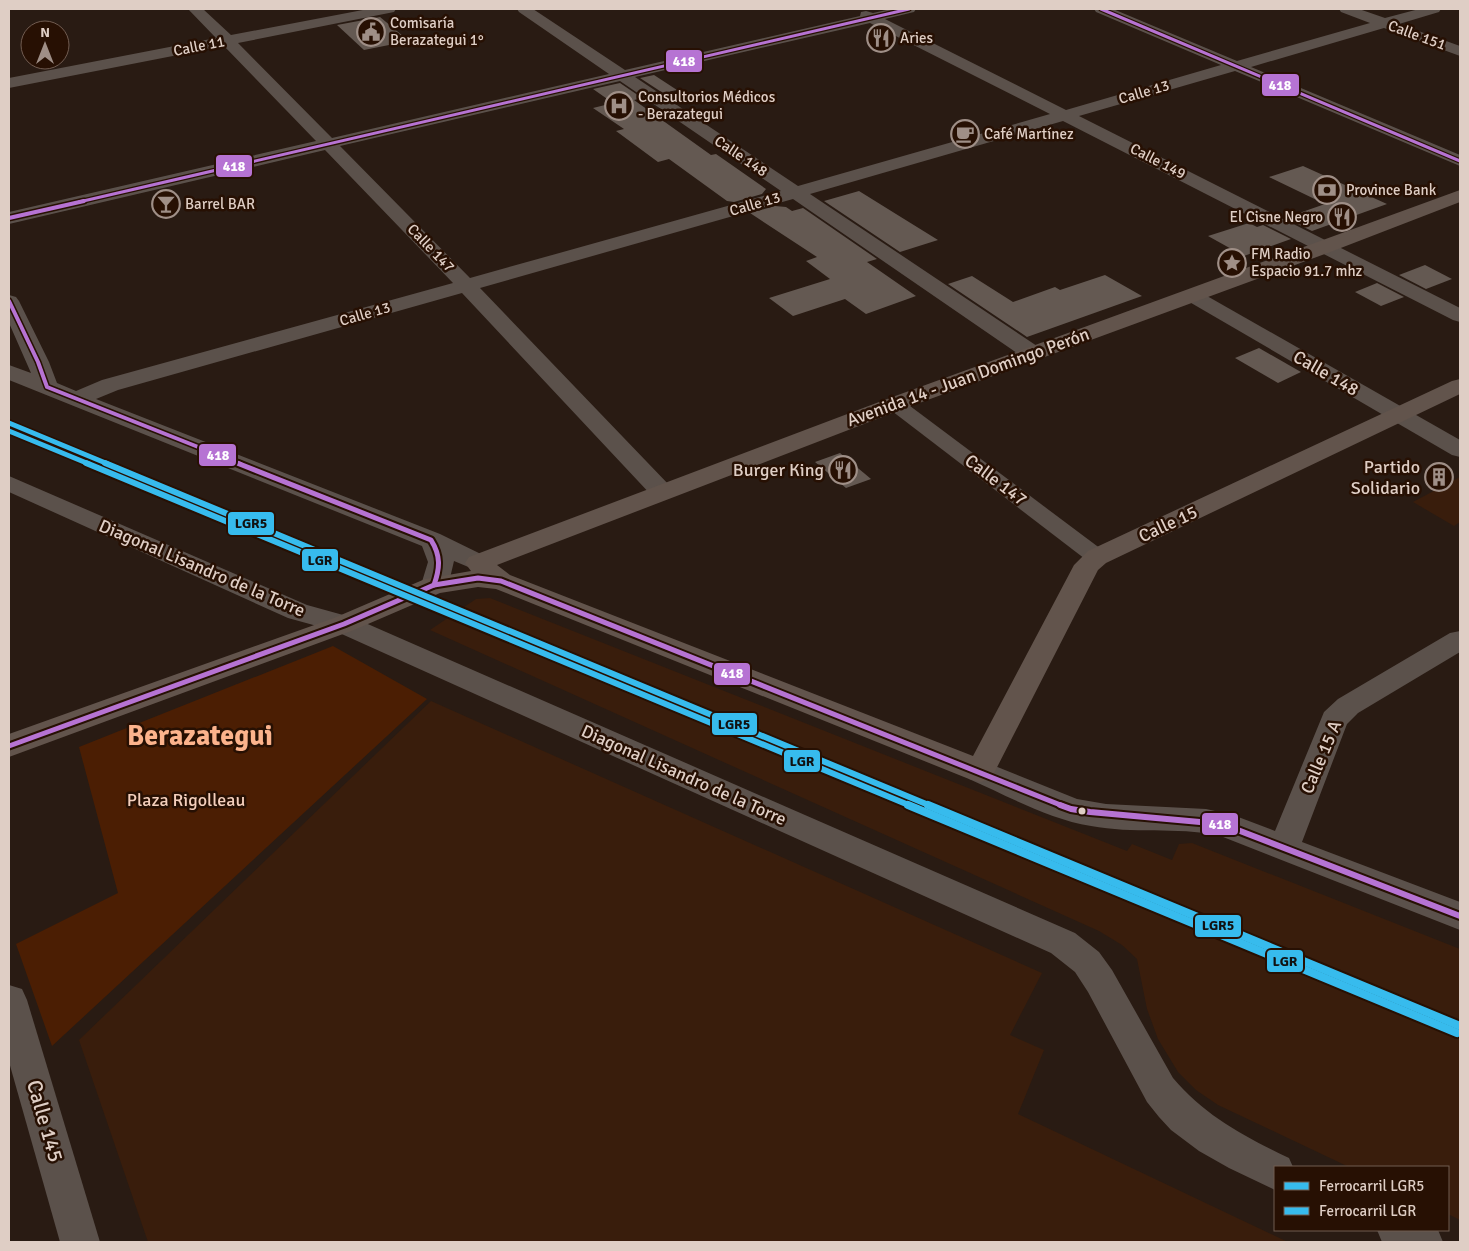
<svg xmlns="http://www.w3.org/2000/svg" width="1469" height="1251" font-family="Signika,sans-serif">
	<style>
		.built { fill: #391d0c }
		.green { fill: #4b1e03 }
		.building { fill: #645952 }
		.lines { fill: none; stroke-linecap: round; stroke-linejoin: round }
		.pedestrian { fill: #5b514b; fill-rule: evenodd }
		.minor { fill: #5b514b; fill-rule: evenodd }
		.secondary { fill: #62544c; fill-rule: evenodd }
		.bus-1-far3-casing { stroke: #271003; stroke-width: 5.5 }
		.bus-1-far2-casing { stroke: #271003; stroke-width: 7 }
		.bus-1-far1-casing { stroke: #271003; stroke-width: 9 }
		.bus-1-casing { stroke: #271003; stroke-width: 10 }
		.bus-1-far3 { stroke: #b673d3; stroke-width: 3 }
		.bus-1-far2 { stroke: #b673d3; stroke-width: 4 }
		.bus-1-far1 { stroke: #b673d3; stroke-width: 5 }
		.bus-1 { stroke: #b673d3; stroke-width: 6 }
		.rail-1-far2-casing { stroke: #271003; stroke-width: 8 }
		.rail-1-far1-casing { stroke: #271003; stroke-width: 10 }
		.rail-1-casing { stroke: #271003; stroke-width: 12 }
		.rail-2-far2-casing { stroke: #271003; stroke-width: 8 }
		.rail-2-far1-casing { stroke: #271003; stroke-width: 10 }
		.rail-2-casing { stroke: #271003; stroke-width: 12 }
		.rail-1-far2 { stroke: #37bbed; stroke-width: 5 }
		.rail-1-far1 { stroke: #37bbed; stroke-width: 6 }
		.rail-1 { stroke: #37bbed; stroke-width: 8 }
		.rail-2-far2 { stroke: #37bbed; stroke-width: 5 }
		.rail-2-far1 { stroke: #37bbed; stroke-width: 6 }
		.rail-2 { stroke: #37bbed; stroke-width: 8 }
		.bus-dot { fill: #dfcec5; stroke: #271003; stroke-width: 2 }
		.labels { text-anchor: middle; stroke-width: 5; stroke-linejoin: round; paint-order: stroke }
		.far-poi-label { font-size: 15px; fill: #dfcec5; stroke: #271003; text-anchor: start }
		.far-street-label { font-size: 15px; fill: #dfcec5; stroke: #271003 }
		.street-label { font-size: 18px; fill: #dfcec5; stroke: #271003 }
		.poi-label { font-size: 18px; fill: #dfcec5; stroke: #271003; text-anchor: end }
		.park-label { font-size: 18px; fill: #f4cfbc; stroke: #271003 }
		.near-street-label { font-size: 21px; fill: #dfcec5; stroke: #271003 }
		.town-label { font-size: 28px; font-weight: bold; fill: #fcb38c; stroke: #271003 }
		.line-badge { stroke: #271003; stroke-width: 2 }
		.badge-label { font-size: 14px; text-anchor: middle; font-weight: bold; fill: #fff }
		.pale-badge-label { font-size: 14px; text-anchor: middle; font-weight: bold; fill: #111 }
	</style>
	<rect width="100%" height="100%" fill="#291b13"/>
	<g class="built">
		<polygon points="1460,477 1460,522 1454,526 1413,502"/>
		<polygon points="490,598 1127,851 1132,844 1172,860 1179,844 1192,843 1460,949 1460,1220 1448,1214 1448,1167 1349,1167 1218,1105 1196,1090 1178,1072 1158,1039 1147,1009 1137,959 1122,945 1099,931 430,630 476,599"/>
		<polygon points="431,701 1042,973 1010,1035 1044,1050 1018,1114 1288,1242 148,1242 79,1040"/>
	</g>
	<polygon class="green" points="333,646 427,699 52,1046 16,944 118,893 79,747"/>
	<g class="building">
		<polygon points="380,17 409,41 364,50 337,25"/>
		<polygon points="654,75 677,90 663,93 640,78"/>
		<polygon points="620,83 642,98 634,100 711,155 716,154 766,189 762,194 734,202 727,201 669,159 658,162 616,131 624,129 593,108 613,103 593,89"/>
		<polygon points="1303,166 1387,204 1312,231 1285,218 1325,204 1269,177"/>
		<polygon points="859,191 896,214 938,240 900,252 824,201"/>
		<polygon points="775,206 786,207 792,211 803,208 877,259 867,262 916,296 866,314 845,299 793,316 769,298 830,279 806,261 817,257 750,213"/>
		<polygon points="1249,223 1257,227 1263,225 1291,239 1244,256 1208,236"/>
		<polygon points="1425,265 1452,279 1426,289 1399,275"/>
		<polygon points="1105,275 1142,296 1027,337 948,284 972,276 1013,302 1055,287 1060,290"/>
		<polygon points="1377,283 1404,297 1381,306 1355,292"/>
		<polygon points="1259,348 1301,372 1278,383 1235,358"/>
		<polygon points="840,453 871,479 846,488 815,462"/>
	</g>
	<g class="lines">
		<polygon class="pedestrian" points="895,398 902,400 1105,552 1108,557 1105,562 1097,564 1089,562 888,408 885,404 888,400"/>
		<g class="minor">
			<path d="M188,9H203L231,35L368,9H396L394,12L389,13L238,43L332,138L609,74L519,12L517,9H533L625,70L860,16L861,12L866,11L873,13L891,9H916L914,12L885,19L1066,110L1221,65L1096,12L1094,9H1113L1237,61L1370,23L1341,12L1339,9H1359L1385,18L1419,9H1441L1439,12L1399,24L1460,46V56L1384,28L1251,67L1460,155V166L1235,71L1079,116L1460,308V322L1453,320L1063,121L810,194L1040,348L1043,353L1040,358L1032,360L1024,358L793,199L480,288L671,487L674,492L671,497L662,499L653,497L462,293L118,390L96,399L440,534L487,557L491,563L487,569L478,571L454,561L450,578L443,591L434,594L425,591L421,585L428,562L422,546L9,380V365L31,373L9,323V295L16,297L19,301L49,362L57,383L76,391L102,380L453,283L325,150L9,224V212L316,141L224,46L9,88V78L216,38ZM870,23L1050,114L798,186L635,77ZM620,81L781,191L470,278L340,146Z"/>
			<polygon points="1193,290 1200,292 1460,440 1460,457 1452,455 1186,300 1183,296 1186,292"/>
			<path d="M9,476L307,605L354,618L1075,933L1099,952L1112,970L1173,1078C1205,1116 1245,1137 1289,1158L1293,1167H1275V1190L1229,1168L1199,1151L1171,1130L1159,1117L1147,1102L1088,992L1075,972L1051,953L335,631L288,618L9,492Z"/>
			<path d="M1460,631V652L1358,713L1347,724L1302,842L1460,902V930L1218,835C1176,827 1133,834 1091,826C1048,819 1008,796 969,779L965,771L969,763L980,760L1077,799L1106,804L1206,809L1233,815L1275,831L1324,712L1338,699L1450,633Z"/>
			<polygon points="9,985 22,989 27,1000 100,1242 60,1242 9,1062"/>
			<polygon points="1377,1230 1438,1230 1443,1242 1382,1242"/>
		</g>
		<polygon class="secondary" points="1460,190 1460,202 1333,251 903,409 497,565 510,575 973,756 1074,565 1088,551 1452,381 1460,379 1460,394 1106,563 1098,570 991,779 980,782 969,779 496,589 478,587 440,593 354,630 9,757 9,734 334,618 425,579 471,571 465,563 469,557 887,399"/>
		<defs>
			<g id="bus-1-far3">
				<polyline points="1101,9 1460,161"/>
				<polyline points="79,202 909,9"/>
			</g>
			<g id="bus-1-far2">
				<polyline points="9,218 84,201"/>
				<polyline points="9,301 38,362 47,387 241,464"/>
			</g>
			<g id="bus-1-far1">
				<path d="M237,463L431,540C441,556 440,568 434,585"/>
				<polyline points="9,746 344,624 434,585 478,578 501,581 1063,806"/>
			</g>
			<polyline id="bus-1" points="1060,805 1071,809 1090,812 1222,824 1460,916"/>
		</defs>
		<use href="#bus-1-far3" class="bus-1-far3-casing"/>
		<use href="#bus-1-far2" class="bus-1-far2-casing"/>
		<use href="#bus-1-far1" class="bus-1-far1-casing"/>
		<use href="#bus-1" class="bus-1-casing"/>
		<use href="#bus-1-far3" class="bus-1-far3"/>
		<use href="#bus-1-far2" class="bus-1-far2"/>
		<use href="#bus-1-far1" class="bus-1-far1"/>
		<use href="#bus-1" class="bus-1"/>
		<defs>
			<polyline id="rail-1-far2" points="9,423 108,464"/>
			<polyline id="rail-1-far1" points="105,463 931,806"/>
			<polyline id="rail-1" points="928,805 1460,1026"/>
			<polyline id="rail-2-far2" points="9,431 89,464"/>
			<polyline id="rail-2-far1" points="86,463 911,806"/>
			<polyline id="rail-2" points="908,805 1457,1033"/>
		</defs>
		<use href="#rail-1-far2" class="rail-1-far2-casing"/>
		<use href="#rail-1-far1" class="rail-1-far1-casing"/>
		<use href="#rail-1" class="rail-1-casing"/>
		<use href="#rail-2-far2" class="rail-2-far2-casing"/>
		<use href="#rail-2-far1" class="rail-2-far1-casing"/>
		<use href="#rail-2" class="rail-2-casing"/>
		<use href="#rail-1-far2" class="rail-1-far2"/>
		<use href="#rail-1-far1" class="rail-1-far1"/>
		<use href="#rail-1" class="rail-1"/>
		<use href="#rail-2-far2" class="rail-2-far2"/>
		<use href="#rail-2-far1" class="rail-2-far1"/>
		<use href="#rail-2" class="rail-2"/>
	</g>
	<defs>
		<symbol id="civic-ring" viewBox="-11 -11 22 22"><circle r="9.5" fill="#271003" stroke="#9f8f87" stroke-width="1.5"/><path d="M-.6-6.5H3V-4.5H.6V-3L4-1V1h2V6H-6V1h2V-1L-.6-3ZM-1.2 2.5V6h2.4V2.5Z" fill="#9f8f87"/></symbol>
		<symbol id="restaurant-ring" viewBox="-11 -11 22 22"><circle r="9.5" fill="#271003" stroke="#9f8f87" stroke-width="1.5"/><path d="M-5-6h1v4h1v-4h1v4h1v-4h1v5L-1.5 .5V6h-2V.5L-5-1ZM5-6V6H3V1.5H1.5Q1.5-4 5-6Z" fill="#9f8f87"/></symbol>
		<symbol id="hospital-ring" viewBox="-11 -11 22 22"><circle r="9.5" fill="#271003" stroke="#9f8f87" stroke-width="1.5"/><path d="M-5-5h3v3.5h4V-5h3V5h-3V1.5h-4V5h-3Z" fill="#9f8f87"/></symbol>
		<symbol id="cafe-ring" viewBox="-11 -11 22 22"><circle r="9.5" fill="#271003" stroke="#9f8f87" stroke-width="1.5"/><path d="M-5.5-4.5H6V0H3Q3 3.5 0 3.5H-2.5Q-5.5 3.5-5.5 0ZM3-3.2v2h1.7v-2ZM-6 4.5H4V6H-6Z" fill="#9f8f87"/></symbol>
		<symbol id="bank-ring" viewBox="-11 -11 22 22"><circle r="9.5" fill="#271003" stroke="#9f8f87" stroke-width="1.5"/><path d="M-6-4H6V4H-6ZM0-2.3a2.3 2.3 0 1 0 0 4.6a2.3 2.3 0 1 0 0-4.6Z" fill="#9f8f87"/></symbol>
		<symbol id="bar-ring" viewBox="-11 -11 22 22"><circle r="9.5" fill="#271003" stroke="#9f8f87" stroke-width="1.5"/><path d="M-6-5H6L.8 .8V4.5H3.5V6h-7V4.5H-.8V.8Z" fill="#9f8f87"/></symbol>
		<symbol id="sight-ring" viewBox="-11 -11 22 22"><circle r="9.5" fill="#271003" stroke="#9f8f87" stroke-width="1.5"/><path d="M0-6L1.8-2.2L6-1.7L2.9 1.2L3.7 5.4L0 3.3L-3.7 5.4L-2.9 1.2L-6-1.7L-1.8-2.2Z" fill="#9f8f87"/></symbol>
		<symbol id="building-ring" viewBox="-11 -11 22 22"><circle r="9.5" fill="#271003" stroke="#9f8f87" stroke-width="1.5"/><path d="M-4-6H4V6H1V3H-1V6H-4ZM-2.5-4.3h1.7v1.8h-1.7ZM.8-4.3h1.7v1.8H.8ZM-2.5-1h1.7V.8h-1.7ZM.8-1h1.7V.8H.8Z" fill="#9f8f87"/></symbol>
	</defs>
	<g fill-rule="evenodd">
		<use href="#civic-ring" x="355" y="16" width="32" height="32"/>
		<use href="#restaurant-ring" x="865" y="22" width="32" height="32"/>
		<use href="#hospital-ring" x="603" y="90" width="32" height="32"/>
		<use href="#cafe-ring" x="949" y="118" width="32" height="32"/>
		<use href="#bank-ring" x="1311" y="174" width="32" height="32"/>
		<use href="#bar-ring" x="150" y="188" width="32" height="32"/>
		<use href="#restaurant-ring" x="1326" y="201" width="32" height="32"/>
		<use href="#sight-ring" x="1216" y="247" width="32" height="32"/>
		<use href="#restaurant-ring" x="827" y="454" width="32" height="32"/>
		<use href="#building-ring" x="1423" y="461" width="32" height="32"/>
	</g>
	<circle class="bus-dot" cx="1082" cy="811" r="4.5"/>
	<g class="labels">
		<g class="far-poi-label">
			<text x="390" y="28">Comisaría<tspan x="390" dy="17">Berazategui 1°</tspan></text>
			<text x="900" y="43">Aries</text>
			<text x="638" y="102">Consultorios Médicos<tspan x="638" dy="17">- Berazategui</tspan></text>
			<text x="984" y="139">Café Martínez</text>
			<text x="1346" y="195">Province Bank</text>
			<text x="185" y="209">Barrel BAR</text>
			<text x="1323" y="222" text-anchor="end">El Cisne Negro</text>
			<text x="1251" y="259">FM Radio<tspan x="1251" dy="17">Espacio 91.7 mhz</tspan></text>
		</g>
		<g class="far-street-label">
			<text transform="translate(1417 35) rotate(20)" y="5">Calle 151</text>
			<text transform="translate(199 46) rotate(-11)" y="5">Calle 11</text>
			<text transform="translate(1144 92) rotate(-16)" y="5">Calle 13</text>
			<text transform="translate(741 156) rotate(34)" y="5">Calle 148</text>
			<text transform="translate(1158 161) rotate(27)" y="5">Calle 149</text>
			<text transform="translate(755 204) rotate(-16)" y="5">Calle 13</text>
			<text transform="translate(431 248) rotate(46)" y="5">Calle 147</text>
			<text transform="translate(365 314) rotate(-16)" y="5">Calle 13</text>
		</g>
		<g class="street-label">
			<text transform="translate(1326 373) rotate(30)" y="6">Calle 148</text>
			<text transform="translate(968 377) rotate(-20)" y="6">Avenida 14 - Juan Domingo Perón</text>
			<text transform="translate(996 480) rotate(37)" y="6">Calle 147</text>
			<text transform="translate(1168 524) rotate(-25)" y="6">Calle 15</text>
			<text transform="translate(202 568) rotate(23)" y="6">Diagonal Lisandro de la Torre</text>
			<text transform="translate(1321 757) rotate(-67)" y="6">Calle 15 A</text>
			<text transform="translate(684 775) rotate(24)" y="6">Diagonal Lisandro de la Torre</text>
		</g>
		<g class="poi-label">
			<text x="1420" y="473">Partido<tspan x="1420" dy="21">Solidario</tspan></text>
			<text x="824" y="476">Burger King</text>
		</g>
		<g class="park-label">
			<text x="186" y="806">Plaza Rigolleau</text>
		</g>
		<g class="near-street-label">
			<text transform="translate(45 1121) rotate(74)" y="7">Calle 145</text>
		</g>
		<g class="town-label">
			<text x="200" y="745">Berazategui</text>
		</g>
	</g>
	<g class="line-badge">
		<rect x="665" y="49" width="38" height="24" rx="5" fill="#b673d3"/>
		<rect x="1261" y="73" width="39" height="24" rx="5" fill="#b673d3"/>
		<rect x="215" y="154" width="38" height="24" rx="5" fill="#b673d3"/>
		<rect x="198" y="443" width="39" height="24" rx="5" fill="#b673d3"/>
		<rect x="227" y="511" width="48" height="25" rx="5" fill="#37bbed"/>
		<rect x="301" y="548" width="38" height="24" rx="5" fill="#37bbed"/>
		<rect x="713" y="662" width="38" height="24" rx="5" fill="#b673d3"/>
		<rect x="711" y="712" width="47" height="24" rx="5" fill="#37bbed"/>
		<rect x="783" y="749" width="38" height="24" rx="5" fill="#37bbed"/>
		<rect x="1201" y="812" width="38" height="24" rx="5" fill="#b673d3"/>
		<rect x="1194" y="914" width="48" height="24" rx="5" fill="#37bbed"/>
		<rect x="1266" y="949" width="38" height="24" rx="5" fill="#37bbed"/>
	</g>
	<g class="badge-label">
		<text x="684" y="66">418</text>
		<text x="1280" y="90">418</text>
		<text x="234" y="171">418</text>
		<text x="218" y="460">418</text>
		<text x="732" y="678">418</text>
		<text x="1220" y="829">418</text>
	</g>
	<g class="pale-badge-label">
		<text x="251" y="528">LGR5</text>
		<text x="320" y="565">LGR</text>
		<text x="734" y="729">LGR5</text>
		<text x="802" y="766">LGR</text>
		<text x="1218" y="930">LGR5</text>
		<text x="1285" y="966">LGR</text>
	</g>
	<rect width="1469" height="1251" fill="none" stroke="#dfcec5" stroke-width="20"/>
	<rect x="1274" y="1166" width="175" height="65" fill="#271003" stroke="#715c51"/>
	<rect x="1284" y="1182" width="25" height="8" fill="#37bbed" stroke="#715c51"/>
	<text x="1319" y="1191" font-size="15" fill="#dfcec5">Ferrocarril LGR5</text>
	<rect x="1284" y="1207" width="25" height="8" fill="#37bbed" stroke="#715c51"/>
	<text x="1319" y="1216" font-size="15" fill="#dfcec5">Ferrocarril LGR</text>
	<g transform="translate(45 45)"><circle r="24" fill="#271003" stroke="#715c51"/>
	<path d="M0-4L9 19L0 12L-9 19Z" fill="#9f8f87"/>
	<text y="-8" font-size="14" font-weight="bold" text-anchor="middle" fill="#dfcec5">N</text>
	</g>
</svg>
